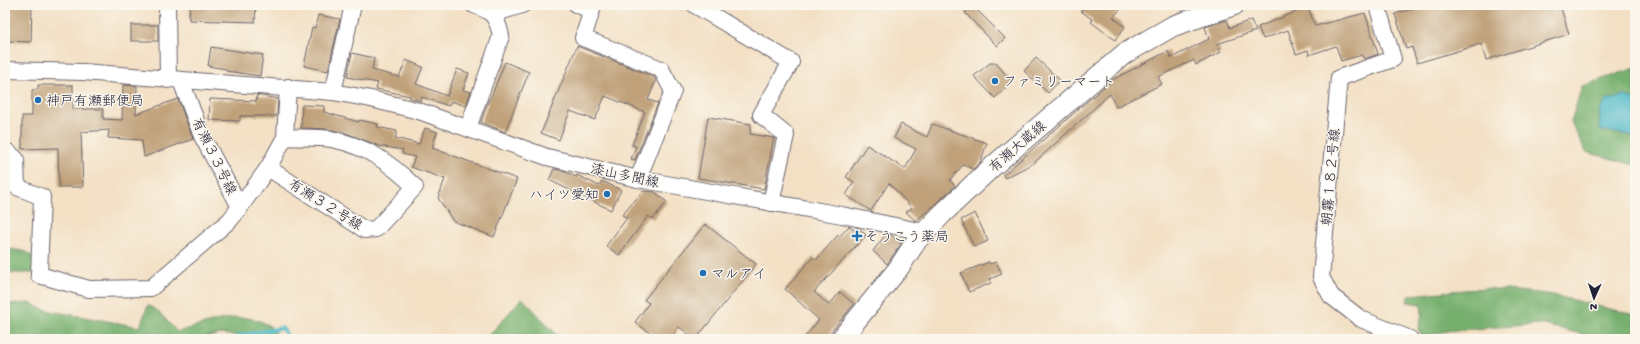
<svg xmlns="http://www.w3.org/2000/svg" width="1640" height="344" font-family="'Gochi Hand','Klee One',sans-serif">
	<style>
		.forest { fill: #77b06e; stroke: #4c6954 }
		.water { fill: #4cb8c8; stroke: #376d82 }
		.lines { fill: none; stroke-linecap: round; stroke-linejoin: round }
		.stream { stroke: #4cb8c8; stroke-width: 4 }
		.building { fill: #c0a17a }
		.minor-casing { stroke: #6b646b; stroke-width: 18 }
		.major-casing { stroke: #6b646b; stroke-width: 22 }
		.minor { stroke: #fff; stroke-width: 16 }
		.major { stroke: #fff; stroke-width: 20 }
		.poi-dot { fill: #1f6fb2; stroke: #fbf7ec; stroke-width: 1.5 }
		.labels { text-anchor: middle; stroke-width: 3; stroke-linejoin: round; paint-order: stroke }
		.poi-label { font-size: 14px; fill: #22223b; stroke: #fbf7ec; text-anchor: start }
		.street-label { font-size: 14px; fill: #22223b; stroke: #fbf7ec }
	</style>
	<rect width="100%" height="100%" fill="#fbf7ec"/>
	<filter id="ink" filterUnits="userSpaceOnUse"><feTurbulence type="fractalNoise" baseFrequency=".025" numOctaves="2"/><feDisplacementMap in="SourceGraphic" scale="8" xChannelSelector="R" yChannelSelector="G"/><feConvolveMatrix kernelMatrix="1 2 1 2 8 2 1 2 1" color-interpolation-filters="sRGB"/></filter>
	<filter id="wash" filterUnits="userSpaceOnUse"><feTurbulence type="fractalNoise" baseFrequency=".012" numOctaves="4" result="noise"/><feDisplacementMap in="SourceGraphic" scale="16" xChannelSelector="R" yChannelSelector="G"/><feGaussianBlur stdDeviation="0.9" result="paint"/><feColorMatrix in="noise" values="0 0 0 0 0 0 0 0 0 0 0 0 0 0 0 0 0 1.4 0 .05"/><feComposite in="paint" operator="in"/></filter>
	<g filter="url(#wash)">
		<rect width="100%" height="100%" fill="#f3e0c5"/>
		<g class="forest">
			<polygon points="1635,68 1635,165 1586,152 1571,122 1582,86"/>
			<polygon points="5,248 27,252 36,260 34,273 5,273"/>
			<polygon points="1486,288 1548,294 1635,315 1635,339 1602,339 1540,324 1447,331 1423,337 1418,330 1422,315 1421,304 1407,302 1410,295"/>
			<polygon points="522,298 561,339 486,339"/>
			<path d="M30,303L45,310L140,327L148,305L159,312L177,332C204,325 241,308 268,325C273,328 277,335 280,339H240L238,336L222,334L196,339H5V304Z"/>
		</g>
		<polygon class="water" points="1623,95 1635,100 1635,136 1599,130 1600,110 1608,99 1615,99"/>
		<g class="lines">
			<polyline class="stream" points="236,339 238,336 282,328 289,339"/>
		</g>
		<g id="blocks">
			<g class="building">
				<polygon points="5,5 32,5 31,42 5,41"/>
				<polygon points="190,5 256,5 255,22 189,20"/>
				<polygon points="972,5 1005,38 997,46 965,13"/>
				<polygon points="1086,5 1125,5 1113,17 1125,27 1115,40 1091,22 1093,20 1081,11"/>
				<polygon points="1424,5 1560,5 1569,34 1486,60 1481,44 1417,63 1412,47 1406,49 1395,14"/>
				<polygon points="1308,7 1315,26 1365,13 1378,54 1364,59 1362,55 1341,61 1336,46 1309,55 1308,50 1296,54 1288,30 1263,39 1258,27"/>
				<polygon points="318,15 340,19 328,71 304,66 312,27 315,28"/>
				<polygon points="1227,20 1230,28 1251,20 1256,31 1217,44 1221,52 1196,65 1194,60 1158,77 1162,84 1116,107 1110,94 1034,163 1005,178 1003,175 1112,80 1168,51 1171,58 1209,39 1205,27"/>
				<rect x="131" y="25" width="27" height="16"/>
				<polygon points="577,46 654,77 656,80 648,100 658,103 635,160 631,159 636,146 632,145 645,112 605,96 595,120 570,111 559,140 541,133"/>
				<polygon points="211,47 263,55 260,76 226,71 226,69 208,66"/>
				<polygon points="352,53 374,58 372,70 399,77 406,60 423,67 416,84 447,96 457,69 469,73 463,90 471,92 466,106 451,101 449,106 422,97 421,101 410,98 410,96 376,89 378,83 347,77"/>
				<polygon points="1036,58 1060,80 1048,93 1024,71"/>
				<polygon points="505,62 529,72 505,132 481,122 489,99 490,99"/>
				<polygon points="990,63 996,63 1012,82 995,98 974,76"/>
				<polygon points="38,85 73,85 73,109 103,109 103,119 122,120 123,85 137,86 136,114 178,99 193,139 144,157 142,140 108,138 109,130 81,132 83,187 59,187 58,148 22,149 22,116 32,116 32,90 38,90"/>
				<polygon points="257,95 278,99 277,116 240,116 240,121 209,120 210,99 256,101"/>
				<polygon points="302,105 324,106 324,112 359,122 359,120 378,124 377,127 397,131 395,138 419,144 425,128 437,132 432,148 517,179 494,237 453,221 438,198 445,179 411,167 415,157 402,154 403,150 379,146 346,133 327,129 301,128"/>
				<polygon points="708,117 751,124 750,134 774,138 764,189 698,178"/>
				<polygon points="901,124 927,137 932,124 987,143 980,163 973,169 963,165 950,180 955,186 916,221 906,212 912,208 889,183 871,211 846,195 854,182 846,177 867,145 905,169 916,149 894,138"/>
				<polygon points="554,169 564,171 576,177 577,175 599,186 602,181 621,190 611,210 549,180"/>
				<polygon points="643,191 655,192 667,202 653,219 648,216 619,255 606,246 627,218 622,215"/>
				<polygon points="975,213 988,241 974,247 961,220"/>
				<polygon points="705,224 756,264 696,339 679,327 670,339 658,339 635,322 649,303 644,300"/>
				<polygon points="849,226 854,230 856,228 859,228 866,235 814,292 829,305 840,292 854,304 830,333 830,339 803,339 819,320 785,289 813,257 816,260 838,235 840,236"/>
				<polygon points="886,234 891,235 901,244 887,264 873,251"/>
				<polygon points="989,262 990,264 996,262 1002,274 990,279 991,283 969,292 961,273"/>
			</g>
		</g>
	</g>
	<g filter="url(#ink)">
		<use href="#blocks" fill-opacity="0" stroke="#6b646b" stroke-width="1"/>
		<g class="lines">
			<defs>
				<g id="minor">
					<polyline points="167,5 168,80"/>
					<polyline points="577,5 592,10 583,38 661,69 673,91 638,179"/>
					<polyline points="695,5 791,62 761,115 786,135 771,203"/>
					<polyline points="1377,5 1393,59 1339,78 1321,277 1331,296 1361,319 1410,339"/>
					<polyline points="493,14 522,5"/>
					<polyline points="5,70 83,72 333,92 371,99 419,111 547,157 638,179 842,215 924,232"/>
					<polyline points="333,92 353,5"/>
					<path d="M468,128L501,36C497,17 493,11 474,5"/>
					<polyline points="5,151 8,152 16,159 17,187 42,197 39,275 89,289 151,288 230,220 240,207 202,136 181,81"/>
					<path d="M268,168L365,230L376,229L415,187C390,163 367,146 331,139C317,137 300,138 285,137"/>
					<polyline points="240,207 268,168 285,137 288,87"/>
				</g>
				<polyline id="major" points="841,339 898,269 917,240 942,214 992,167 1124,54 1173,26 1234,5"/>
			</defs>
			<use href="#minor" class="minor-casing"/>
			<use href="#major" class="major-casing"/>
			<use href="#minor" class="minor"/>
			<use href="#major" class="major"/>
		</g>
	</g>
	<g class="poi-dot">
		<circle cx="995" cy="81" r="4"/>
		<circle cx="38" cy="100" r="4"/>
		<circle cx="607" cy="194" r="4"/>
		<path d="M855 230h4v4h4v4h-4v4h-4v-4h-4v-4h4z"/>
		<circle cx="703" cy="273" r="4"/>
	</g>
	<g class="labels">
		<g class="poi-label">
			<text x="1003" y="86">ファミリーマート</text>
			<text x="46" y="105">神戸有瀬郵便局</text>
			<text x="599" y="199" text-anchor="end">ハイツ愛知</text>
			<text x="865" y="241">そうこう薬局</text>
			<text x="711" y="278">マルアイ</text>
		</g>
		<g class="street-label">
			<text transform="translate(1017 146) rotate(-41)" y="5">有瀬大蔵線</text>
			<text transform="translate(215 156) rotate(64)" y="5">有瀬３３号線</text>
			<text transform="translate(625 175) rotate(12)" y="5">漆山多聞線</text>
			<text transform="translate(1330 177) rotate(-85)" y="5">朝霧１８２号線</text>
			<text transform="translate(326 204) rotate(32)" y="5">有瀬３２号線</text>
		</g>
	</g>
	<rect width="1640" height="344" fill="none" stroke="#fbf7ec" stroke-width="20"/>
	<g transform="translate(1594 298) rotate(183)" stroke="#fbf7ec" stroke-width="3" paint-order="stroke">
	<path d="M0-3L7 15L0 10L-7 15Z" fill="#22223b"/>
	<text y="-6" font-size="11" font-weight="bold" text-anchor="middle" fill="#22223b">N</text>
	</g>
</svg>
